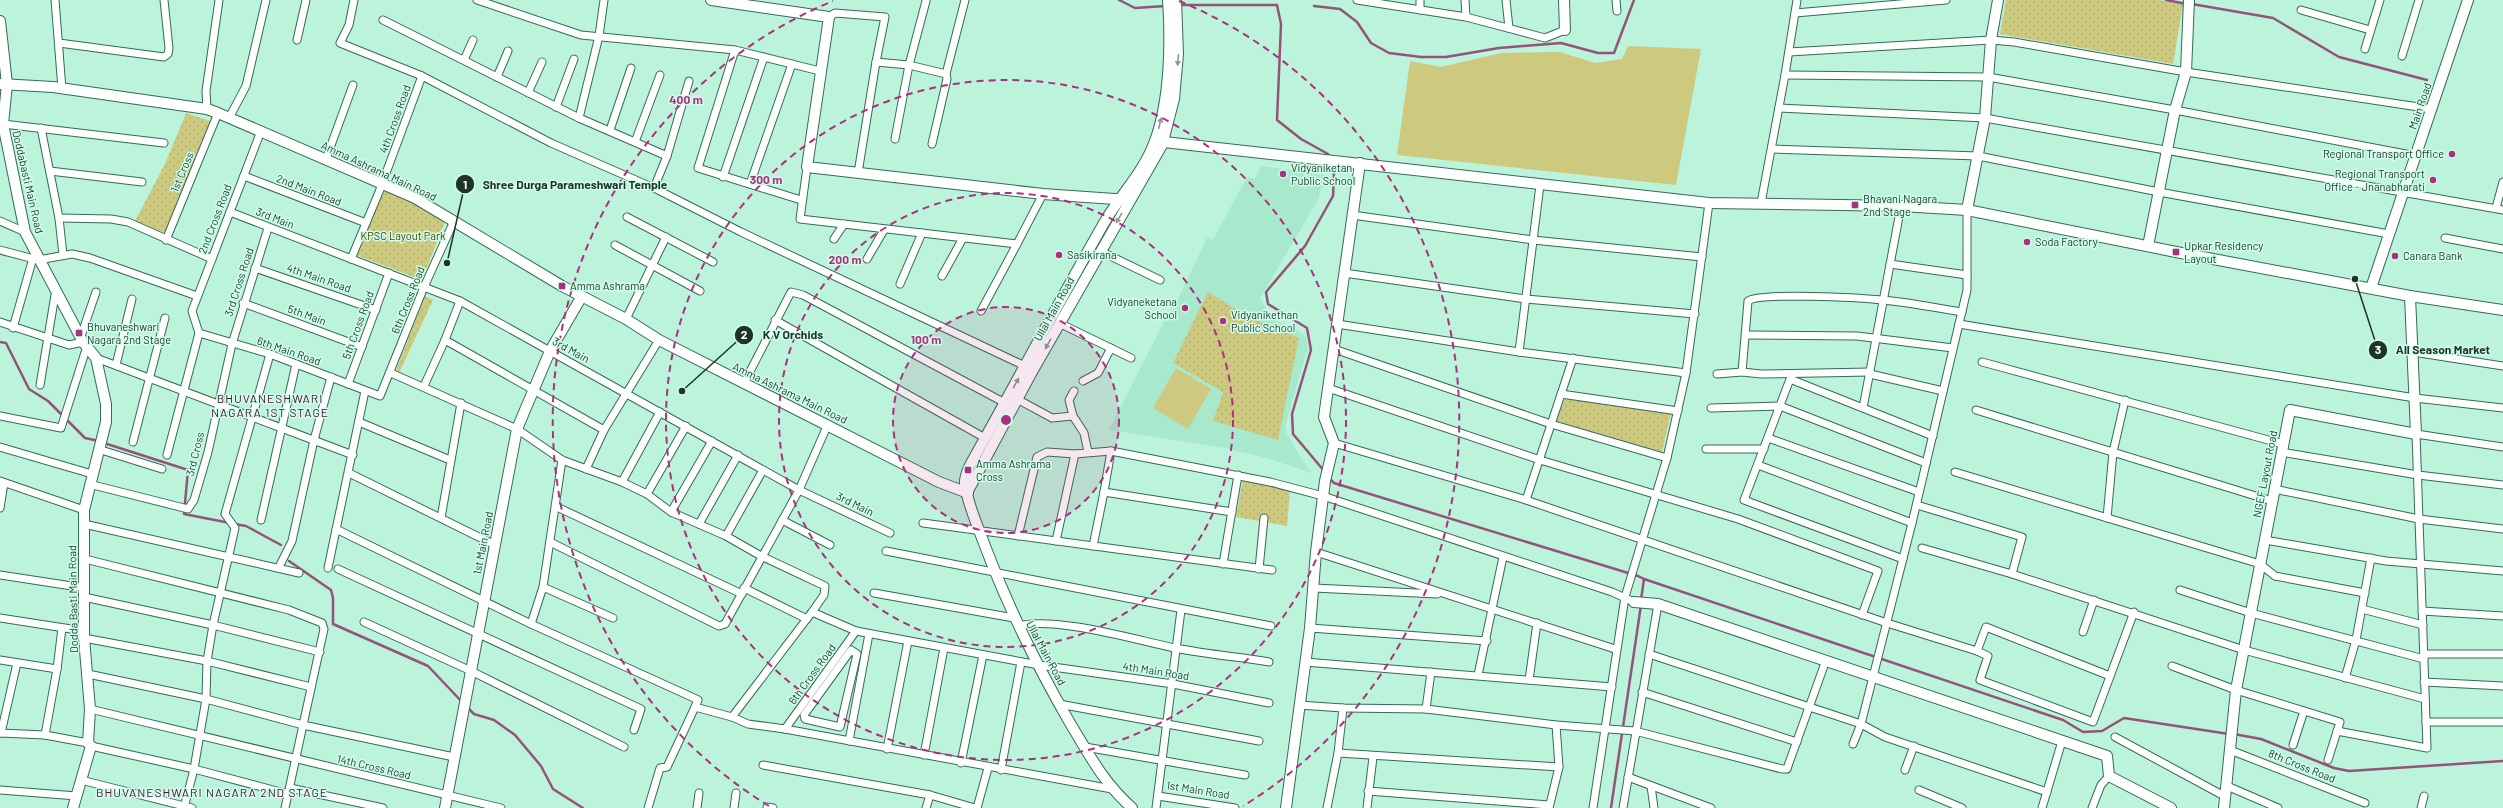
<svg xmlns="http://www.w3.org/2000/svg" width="2503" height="808" font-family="Barlow,sans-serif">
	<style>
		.built { fill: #a8e8cd }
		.grass { fill: #cdca80 }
		.park { fill: url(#park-dots) }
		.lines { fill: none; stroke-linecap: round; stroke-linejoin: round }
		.stream { stroke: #95537a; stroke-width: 2.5 }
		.street-casing { stroke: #356a56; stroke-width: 9 }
		.secondary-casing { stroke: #356a56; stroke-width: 12 }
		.street { stroke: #fff; stroke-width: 7 }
		.secondary { stroke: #fff; stroke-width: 10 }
		.oneway { fill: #8e9a95 }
		.ring { fill: none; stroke: #ad2f7f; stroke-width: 2; stroke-dasharray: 7 5 }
		.poi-dot { fill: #ad2f7f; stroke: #d1feea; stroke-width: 1.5 }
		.labels { text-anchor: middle; stroke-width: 3; stroke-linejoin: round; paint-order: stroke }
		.street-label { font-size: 11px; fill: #1e342b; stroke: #d1feea }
		.poi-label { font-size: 11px; fill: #1e342b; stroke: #d1feea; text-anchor: start }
		.park-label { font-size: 11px; fill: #47440e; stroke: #d1feea }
		.neighbourhood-label { font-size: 12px; letter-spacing: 1px; fill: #501439; stroke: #d1feea }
		.centre { fill: #ad2f7f; stroke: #d1feea; stroke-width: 2 }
		.ring-label { font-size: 12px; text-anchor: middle; font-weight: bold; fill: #ad2f7f; stroke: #d1feea; stroke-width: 3; stroke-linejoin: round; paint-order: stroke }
		.leader { fill: none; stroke: #1e342b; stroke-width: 1.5 }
		.callout-dot { fill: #1e342b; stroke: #d1feea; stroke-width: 1.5 }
		.mark-label { font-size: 12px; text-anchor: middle; font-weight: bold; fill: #fff }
		.callout-label { font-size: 12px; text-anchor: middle; font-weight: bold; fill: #1e342b; stroke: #d1feea; stroke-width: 3; stroke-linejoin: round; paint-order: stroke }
	</style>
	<defs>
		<pattern id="park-dots" width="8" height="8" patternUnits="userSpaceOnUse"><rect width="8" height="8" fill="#cdca80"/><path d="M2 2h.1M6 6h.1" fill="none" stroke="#b0ae6f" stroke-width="1.8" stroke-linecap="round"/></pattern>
	</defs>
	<rect width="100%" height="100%" fill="#bbf4db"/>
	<polygon class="built" points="1261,166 1324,175 1318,200 1260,298 1272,319 1294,328 1306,337 1308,348 1286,423 1286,432 1301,458 1312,473 1270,459 1225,448 1109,430 1165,320 1167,322 1207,238 1213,240 1247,177 1255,179"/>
	<g class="grass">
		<polygon points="1628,46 1701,49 1676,185 1397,155 1410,61 1441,67 1501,53 1560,52 1595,63 1622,59"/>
		<polygon points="1176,368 1211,389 1188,429 1153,408"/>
	</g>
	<g class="park">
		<polygon points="2006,0 2158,0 2183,4 2173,64 2000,34"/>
		<polygon points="186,113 210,121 165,233 135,221 165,164"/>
		<polygon points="385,189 446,219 422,280 356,255"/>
		<polygon points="1208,292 1250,318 1299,338 1278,440 1213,421 1223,392 1173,363"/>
		<polygon points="425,296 433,300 399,373 396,371"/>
		<polygon points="1565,399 1671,413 1662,452 1556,421"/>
		<polygon points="1243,479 1290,491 1287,526 1236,517"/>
	</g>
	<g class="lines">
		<g class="stream">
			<polyline points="1119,0 1135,8 1165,6"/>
			<polyline points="2166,0 2187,4"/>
			<polyline points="2192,4 2273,18 2339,57 2427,80"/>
			<polyline points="1178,5 1277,5 1281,24 1277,120 1301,139 1328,154 1330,159"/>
			<polyline points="1314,6 1340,9 1357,22 1371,43 1389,53 1421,57 1446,57 1499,48 1561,43 1598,53 1614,53 1634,0"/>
			<polyline points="0,342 6,343 29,389 48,401 85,438 99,441"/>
			<polyline points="104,443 188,470 184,514 230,523"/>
			<polyline points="1325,472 1293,434 1292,414 1311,350 1307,328 1268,304 1266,292 1305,246 1333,196 1334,172 1331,163"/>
			<polyline points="1329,478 1334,483 1638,576 1644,579 1641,600"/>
			<polyline points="235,524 246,526 281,545"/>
			<polyline points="289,561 331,590 333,598 333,624 428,666 463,703"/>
			<polyline points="1644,579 2063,720 2083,732 2102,731 2124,718 2229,734"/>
			<polyline points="468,708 474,714 494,720 515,735 541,766 553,789 583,808"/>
			<polyline points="2234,734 2261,739 2334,768 2349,771 2503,761"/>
			<polyline points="1611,808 1641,605"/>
		</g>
		<defs>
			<g id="street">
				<polyline points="55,0 62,89"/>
				<polyline points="354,0 349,25 340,43 422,76 551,143 654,188 741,232 1027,367"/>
				<polyline points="477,0 581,35 735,50 820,71"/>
				<polyline points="1357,0 1466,17 1545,38 1565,30"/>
				<polyline points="1420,0 1420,10"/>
				<polyline points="1465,0 1466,17"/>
				<polyline points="1506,0 1509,28"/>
				<polyline points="1616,0 1617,11"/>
				<polyline points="2301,10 2370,30"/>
				<polyline points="1795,13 1946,0"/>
				<polyline points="829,17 835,13 885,17 876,62"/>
				<polyline points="383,20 579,118 667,156"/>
				<polyline points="297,40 306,0"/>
				<polyline points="59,43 164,57 168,54 169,48 164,0"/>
				<polyline points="2365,49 2380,0"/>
				<polyline points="735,50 698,168 801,200"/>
				<polyline points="1789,52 1991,40 2014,42 2186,72 2432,109"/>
				<polyline points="2402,56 2419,0"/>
				<polyline points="464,60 473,40"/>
				<polyline points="1785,75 1988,77 2175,110 2416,156"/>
				<polyline points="497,77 508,51"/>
				<polyline points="528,93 542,62"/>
				<polyline points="556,107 574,59"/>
				<polyline points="1779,108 1985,118 2503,210"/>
				<polyline points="207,109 206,91 219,0"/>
				<polyline points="229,118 246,86 266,0"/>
				<polyline points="579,118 599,36 604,0"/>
				<polyline points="3,124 164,143"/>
				<polyline points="41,128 59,218 63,255"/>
				<polyline points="610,130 631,68"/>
				<polyline points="261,131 192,311 199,333 270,354 380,396 424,287 454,221"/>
				<polyline points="895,139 909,65 926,1"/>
				<polyline points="635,142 660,75"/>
				<polyline points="932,144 947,79 946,74 965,0"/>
				<polyline points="1772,149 1978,156 2159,192 2389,234"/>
				<polyline points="326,159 353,85"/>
				<polyline points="807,167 800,219 1017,244 1043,194"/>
				<polyline points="50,171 142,182"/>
				<polyline points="858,173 876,62 909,65 946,74"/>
				<polyline points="244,176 366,223"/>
				<polyline points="723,177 764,57"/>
				<polyline points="750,184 792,64"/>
				<polyline points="654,188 667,156 689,81"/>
				<polyline points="1761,203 1785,75 1797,0"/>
				<polyline points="2496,208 2503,182"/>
				<polyline points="230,212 460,301 799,490 890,533"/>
				<polyline points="1352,215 1533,240 1702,257"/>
				<polyline points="627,217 713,262"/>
				<polyline points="59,218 111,219 128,222 212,259"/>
				<polyline points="0,221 25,232"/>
				<polyline points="2445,238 2503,249"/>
				<polyline points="834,239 844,224"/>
				<polyline points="166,240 218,113"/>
				<polyline points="615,245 700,291"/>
				<polyline points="0,250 38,260 72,254 90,258 197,296"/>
				<polyline points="1100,251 1160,280"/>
				<polyline points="351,259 379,192 422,76"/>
				<polyline points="867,259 884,230"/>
				<polyline points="1890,264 1967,275 1967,210"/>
				<polyline points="255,268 376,310"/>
				<polyline points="1344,273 1526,299 1695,314"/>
				<polyline points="1967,275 1967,290 1912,523 1861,724 1885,737 2047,792"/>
				<polyline points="942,276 963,238"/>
				<polyline points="900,284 922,233"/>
				<polyline points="243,303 362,347"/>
				<polyline points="981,311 1017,244"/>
				<polyline points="626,319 666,237"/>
				<polyline points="775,320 985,438"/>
				<polyline points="0,322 69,345 83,342"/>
				<polyline points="1059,323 1131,358"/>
				<polyline points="1337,324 1519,352 1686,373"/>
				<polyline points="1959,324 2415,398 2503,408"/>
				<polyline points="13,328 33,258"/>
				<polyline points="1746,335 1857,336 1953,348"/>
				<polyline points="81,336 96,292"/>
				<polyline points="445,340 604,430"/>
				<polyline points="1334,349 1551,424 1667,458"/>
				<polyline points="1519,352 1540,185"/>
				<polyline points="2413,352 2503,366"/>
				<polyline points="96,358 353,455"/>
				<polyline points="1573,358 1526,500 1887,623 1977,651 1988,656 1980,680 2093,722 2134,612"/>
				<polyline points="1982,362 2283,444"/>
				<polyline points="116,365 132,299"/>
				<path d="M1870,372L1761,374L1742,372L1748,301C1759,292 1862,298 1882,300C1909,302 1935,308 1962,312"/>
				<polyline points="391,373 517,429 562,460 622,482 647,494 671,512 726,536 761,556 825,586 824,595 812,612 732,717"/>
				<polyline points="1717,374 1742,372"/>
				<polyline points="1870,374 1943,391"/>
				<polyline points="1083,381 1098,373 1111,348"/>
				<polyline points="744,383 791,292 803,295 1005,403"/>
				<polyline points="348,384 389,273"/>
				<polyline points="40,385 56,289"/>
				<polyline points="424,386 445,340 460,301"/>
				<polyline points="1328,388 1540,460 1738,519 1878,571 1862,615"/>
				<polyline points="1561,394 1678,411"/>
				<polyline points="1017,399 1052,418 1073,416 1084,433 1088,452"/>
				<polyline points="1711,408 1780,406 1926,463"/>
				<polyline points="1863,408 1901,206"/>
				<polyline points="1976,410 2272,501"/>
				<polyline points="0,416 61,428 87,346"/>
				<polyline points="1073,416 1069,400 1074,391"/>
				<polyline points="359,422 450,460"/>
				<polyline points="1768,438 1919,492"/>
				<polyline points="133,442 165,318"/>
				<polyline points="1334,443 1526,500"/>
				<polyline points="0,447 92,474"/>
				<polyline points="98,449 162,469"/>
				<polyline points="1706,449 1764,449"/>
				<polyline points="1111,451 1104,492 1232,512"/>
				<polyline points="2281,452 2418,475 2503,485"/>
				<polyline points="167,455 199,333"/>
				<polyline points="1758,465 1912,523"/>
				<polyline points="586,469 604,430 659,340"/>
				<polyline points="1955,472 2260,564 2275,576 2365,593"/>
				<polyline points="349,473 495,545"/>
				<polyline points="0,481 84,510"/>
				<polyline points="622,482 660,412"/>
				<polyline points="89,484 188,509 194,500 208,452 232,344 268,228"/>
				<polyline points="2274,489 2419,519 2503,529"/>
				<polyline points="647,494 686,426"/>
				<polyline points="1917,505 2022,537 2012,574 2244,650 2425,699"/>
				<polyline points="557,507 742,594"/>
				<polyline points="0,508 4,483"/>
				<polyline points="671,512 712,441"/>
				<polyline points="441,518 461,403"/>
				<polyline points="2107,518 2113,452 2125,400"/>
				<polyline points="261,520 296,364"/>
				<polyline points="782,520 830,545"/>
				<polyline points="923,523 1272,570"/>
				<polyline points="84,524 299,573"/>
				<polyline points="699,524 738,455"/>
				<polyline points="336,529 531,624 694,698 698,700 695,707 732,717 748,724 785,729 1112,789"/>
				<polyline points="726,536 763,470"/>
				<polyline points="1018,536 1037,457 1047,452 1075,454 1111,451 1270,482 1323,496 1612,592 1634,602"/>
				<polyline points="2265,540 2386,561 2503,571"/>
				<polyline points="1056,541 1075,454"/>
				<polyline points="550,542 719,626 725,624 799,490 828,424"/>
				<polyline points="1093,546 1104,492"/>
				<polyline points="1922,548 2012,574"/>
				<polyline points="886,551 1271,626"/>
				<polyline points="1316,552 1615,649"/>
				<polyline points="85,559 289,610 322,623 324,629 303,725 206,699 88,674"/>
				<polyline points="1903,559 1744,500 1790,379 1933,436"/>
				<polyline points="1223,564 1238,475"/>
				<polyline points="279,567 292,541 314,440 331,377"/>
				<polyline points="328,568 365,391"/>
				<polyline points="338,569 641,709 634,730"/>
				<polyline points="1259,569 1264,518"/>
				<polyline points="0,575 85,588"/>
				<polyline points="543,587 613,618"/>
				<polyline points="744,588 807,619"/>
				<polyline points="1314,588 1437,594"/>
				<polyline points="2180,590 2251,613 2424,659"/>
				<polyline points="874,593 1014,618"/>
				<polyline points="84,597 213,625 320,652"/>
				<polyline points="2362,609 2423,625"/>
				<polyline points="2422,611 2503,616"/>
				<polyline points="812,612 856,631 1039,665 1173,684 1269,703"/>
				<polyline points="0,618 84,631"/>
				<polyline points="364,622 471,671 624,747"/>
				<polyline points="531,624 543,587 562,460"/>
				<path d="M1018,626C1055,616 1136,640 1175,648C1206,654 1238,657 1269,662"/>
				<polyline points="1310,628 1487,641"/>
				<polyline points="2083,632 2094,600"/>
				<polyline points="84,638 207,661 311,687"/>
				<polygon points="851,650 857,654 840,727 805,719 804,715"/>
				<polyline points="1977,651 1986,627 2110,676"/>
				<polyline points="1649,654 1861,724 1853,744"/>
				<polyline points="2424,654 2503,654"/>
				<polyline points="0,660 57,669 45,735"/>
				<polyline points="1305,662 1612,687"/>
				<polyline points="2172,666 2236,690 2340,722 2328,760"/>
				<polyline points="57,669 62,628"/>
				<polyline points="1478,675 1503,557"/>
				<polyline points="2345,678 2356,640 2371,558"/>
				<polyline points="1529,680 1537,623"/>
				<polyline points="2424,682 2503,686"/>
				<polyline points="1642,692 1797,742"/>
				<polyline points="1059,704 1259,741"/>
				<polyline points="1299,705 1343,708 1426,709 1556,725 1635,731 1782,769 1787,769 1789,763 1825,663"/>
				<polyline points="90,709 501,808"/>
				<polyline points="1426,709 1431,672"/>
				<polyline points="2426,722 2503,722"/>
				<polyline points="785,729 856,631"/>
				<polyline points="2337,731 2427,748 2416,434 2503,447"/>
				<polyline points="0,733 45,735 88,743"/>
				<polyline points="1,733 17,663"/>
				<polyline points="2115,737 2226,797"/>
				<polyline points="849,741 869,634"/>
				<polyline points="2293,745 2304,711"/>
				<polyline points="91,746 194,769 288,794"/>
				<polyline points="1085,747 1245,775"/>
				<polyline points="887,749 908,641"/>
				<polyline points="2230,750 2365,803"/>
				<polyline points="1338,753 1559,767"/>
				<polyline points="924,755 944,648"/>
				<polyline points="961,763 983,655"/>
				<polyline points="763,765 930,795"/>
				<polyline points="1001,770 1021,662"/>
				<polyline points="1905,770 1914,746"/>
				<polyline points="1628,777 1711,808"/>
				<polyline points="81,780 192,808"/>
				<polyline points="1651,786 1654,808"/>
				<polyline points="2227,786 2278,808"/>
				<polyline points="290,788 383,808"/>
				<polyline points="0,790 77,796"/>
				<polyline points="1919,790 1962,808"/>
				<polyline points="1368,791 1549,805"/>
				<polyline points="1158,796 1235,808"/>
				<polyline points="767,807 773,808"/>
				<polyline points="184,808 194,769 206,699 207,661 213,625 235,528 225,514 270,354"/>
				<polyline points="285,808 303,725 454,757"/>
				<polyline points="648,808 660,768 667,767 695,707"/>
				<polyline points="697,808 699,793"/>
				<polyline points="734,808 736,793"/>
				<polyline points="926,808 930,795 975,808"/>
				<polyline points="977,808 988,768"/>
				<polyline points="1156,808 1181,610"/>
				<polyline points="1327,808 1338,753 1343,708"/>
				<polyline points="1367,808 1373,757"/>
				<polyline points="1549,808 1559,767 1556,725"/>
				<polyline points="1593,808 1625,597 1667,458 1686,373 1709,203"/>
				<polyline points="1623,808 1658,604"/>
				<polyline points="2042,808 2062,741"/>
				<polyline points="2092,808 2101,785 2109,776"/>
				<polyline points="2421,808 2424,796"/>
			</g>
			<g id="secondary">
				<polyline points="711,0 829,17 807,167 1043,194 1129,200"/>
				<polyline points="1564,0 1565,30"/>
				<polyline points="0,21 7,84 3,124 25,232 83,342 96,358 106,404 106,422 84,510 84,638 90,709 88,743 91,746 73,808"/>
				<polyline points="0,84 53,87 207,109 218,113 415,198 562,286 626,319 659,340 939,482 968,493"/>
				<polyline points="1155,141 1709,203 1901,206 1967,210 2176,252 2410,296 2503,310"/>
				<polyline points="1967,210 1985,118 1991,40 1998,0"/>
				<polyline points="2148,246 2175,110 2186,72 2189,0"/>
				<polyline points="2371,288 2468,0"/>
				<polyline points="969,489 1033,370 1162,145 1174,99 1178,54 1176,0"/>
				<polyline points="1634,602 1658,604 2107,756 2109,776 2171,808"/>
				<polyline points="445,808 517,429 550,351 582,296"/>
				<path d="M1132,808C1103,782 1090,756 1070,723C1037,666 1008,607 985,546C978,527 968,505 965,485C964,472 974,459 979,449C1021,374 1061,298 1104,223C1120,195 1144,172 1155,141C1170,100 1171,43 1168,0"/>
				<polyline points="1286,808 1310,628 1316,552 1325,481 1334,443 1324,417 1360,163"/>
				<polyline points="2224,808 2236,690 2290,410 2416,434 2410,296"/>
			</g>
		</defs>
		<use href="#street" class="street-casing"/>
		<use href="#secondary" class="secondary-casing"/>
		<use href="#street" class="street"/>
		<use href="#secondary" class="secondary"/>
	</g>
	<defs><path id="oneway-solid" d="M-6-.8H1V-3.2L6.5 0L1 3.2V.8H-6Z"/></defs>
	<g class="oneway">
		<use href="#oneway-solid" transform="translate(1178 60) rotate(95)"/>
		<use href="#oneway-solid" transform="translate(1160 123) rotate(-77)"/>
		<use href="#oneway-solid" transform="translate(1119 218) rotate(120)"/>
		<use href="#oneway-solid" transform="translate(1048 344) rotate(119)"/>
		<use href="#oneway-solid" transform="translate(1016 383) rotate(-61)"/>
	</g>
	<circle cx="1006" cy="420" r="113" fill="#ad2f7f" fill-opacity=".12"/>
	<g class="ring">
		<circle cx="1006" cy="420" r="113"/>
		<circle cx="1006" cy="420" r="227"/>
		<circle cx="1006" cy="420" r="340"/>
		<path d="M769 806A453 453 0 0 1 833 1M1179 1A453 453 0 0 1 1243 806"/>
	</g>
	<g class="poi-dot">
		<circle cx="2452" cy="154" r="4"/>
		<circle cx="1283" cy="174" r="4"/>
		<circle cx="2433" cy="180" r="4"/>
		<rect x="1851" y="201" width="8" height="8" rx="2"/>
		<circle cx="2027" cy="242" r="4"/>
		<rect x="2172" y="248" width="8" height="8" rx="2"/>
		<circle cx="1059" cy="255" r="4"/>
		<circle cx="2395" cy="256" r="4"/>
		<rect x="558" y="282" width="8" height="8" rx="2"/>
		<circle cx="1185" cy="308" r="4"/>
		<circle cx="1223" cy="321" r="4"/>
		<rect x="75" y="329" width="8" height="8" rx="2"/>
		<rect x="964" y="466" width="8" height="8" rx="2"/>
	</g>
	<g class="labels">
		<g class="street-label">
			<text transform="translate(2420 106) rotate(-71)" y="4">Main Road</text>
			<text transform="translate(395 119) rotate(-70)" y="4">4th Cross Road</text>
			<text transform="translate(379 171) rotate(25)" y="4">Amma Ashrama Main Road</text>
			<text transform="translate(182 172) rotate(-67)" y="4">1st Cross</text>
			<text transform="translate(28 182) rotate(77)" y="4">Doddabasti Main Road</text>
			<text transform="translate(309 190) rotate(21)" y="4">2nd Main Road</text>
			<text transform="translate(275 218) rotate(21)" y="4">3rd Main</text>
			<text transform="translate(215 219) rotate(-69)" y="4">2nd Cross Road</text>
			<text transform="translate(319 278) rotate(19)" y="4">4th Main Road</text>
			<text transform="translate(239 282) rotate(-72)" y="4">3rd Cross Road</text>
			<text transform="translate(408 300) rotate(-68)" y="4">6th Cross Road</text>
			<text transform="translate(1054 309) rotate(-61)" y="4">Ullal Main Road</text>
			<text transform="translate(307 315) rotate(20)" y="4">5th Main</text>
			<text transform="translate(358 325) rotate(-70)" y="4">5th Cross Road</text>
			<text transform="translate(571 350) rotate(29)" y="4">3rd Main</text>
			<text transform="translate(289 351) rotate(19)" y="4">6th Main Road</text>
			<text transform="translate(790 393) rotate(26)" y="4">Amma Ashrama Main Road</text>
			<text transform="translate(195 454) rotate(-76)" y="4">3rd Cross</text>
			<text transform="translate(2265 474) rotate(-79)" y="4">NGEF Layout Road</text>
			<text transform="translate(855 504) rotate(26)" y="4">3rd Main</text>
			<text transform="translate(483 543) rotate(-79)" y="4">1st Main Road</text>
			<text transform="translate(73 599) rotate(-91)" y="4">Dodda Basti Main Road</text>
			<text transform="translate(1046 653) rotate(62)" y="4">Ullal Main Road</text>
			<text transform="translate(1156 671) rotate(9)" y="4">4th Main Road</text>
			<text transform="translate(812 674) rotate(-54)" y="4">6th Cross Road</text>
			<text transform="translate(2302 766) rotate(22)" y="4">8th Cross Road</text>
			<text transform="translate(374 767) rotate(13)" y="4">14th Cross Road</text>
			<text transform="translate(1198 790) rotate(9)" y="4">1st Main Road</text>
		</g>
		<g class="poi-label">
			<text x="2444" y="158" text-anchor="end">Regional Transport Office</text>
			<text x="1291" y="172">Vidyaniketan<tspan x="1291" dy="13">Public School</tspan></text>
			<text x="2425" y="178" text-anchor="end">Regional Transport<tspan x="2425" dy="13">Office - Jnanabharati</tspan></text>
			<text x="1863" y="203">Bhavani Nagara<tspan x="1863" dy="13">2nd Stage</tspan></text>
			<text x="2035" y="246">Soda Factory</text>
			<text x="2184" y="250">Upkar Residency<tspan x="2184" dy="13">Layout</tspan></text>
			<text x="1067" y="259">Sasikirana</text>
			<text x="2403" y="260">Canara Bank</text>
			<text x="570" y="290">Amma Ashrama</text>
			<text x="1177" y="306" text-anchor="end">Vidyaneketana<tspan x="1177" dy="13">School</tspan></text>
			<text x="1231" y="319">Vidyanikethan<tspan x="1231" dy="13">Public School</tspan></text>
			<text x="87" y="331">Bhuvaneshwari<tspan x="87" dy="13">Nagara 2nd Stage</tspan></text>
			<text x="976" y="468">Amma Ashrama<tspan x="976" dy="13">Cross</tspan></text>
		</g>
		<g class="park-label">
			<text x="403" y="240">KPSC Layout Park</text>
		</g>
		<g class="neighbourhood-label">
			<text x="270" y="403">BHUVANESHWARI<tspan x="270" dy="14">NAGARA 1ST STAGE</tspan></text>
			<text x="212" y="797">BHUVANESHWARI NAGARA 2ND STAGE</text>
		</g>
	</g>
	<circle cx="1006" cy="420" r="6" class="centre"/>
	<g class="ring-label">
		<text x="686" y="104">400 m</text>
		<text x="766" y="184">300 m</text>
		<text x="845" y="264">200 m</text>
		<text x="926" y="344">100 m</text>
	</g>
	<path class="leader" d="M447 263L465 184M682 391L744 335M2355 279L2378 350"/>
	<g class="callout-dot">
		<circle cx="447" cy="263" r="4"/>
		<circle cx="682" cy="391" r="4"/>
		<circle cx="2355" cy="279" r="4"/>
		<circle cx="465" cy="184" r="10"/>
		<circle cx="744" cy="335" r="10"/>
		<circle cx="2378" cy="350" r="10"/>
	</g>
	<g class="mark-label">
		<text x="465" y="189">1</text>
		<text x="744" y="339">2</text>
		<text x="2378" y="354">3</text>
	</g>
	<g class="callout-label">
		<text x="575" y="189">Shree Durga Parameshwari Temple</text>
		<text x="793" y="339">K V Orchids</text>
		<text x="2443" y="354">All Season Market</text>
	</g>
</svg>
